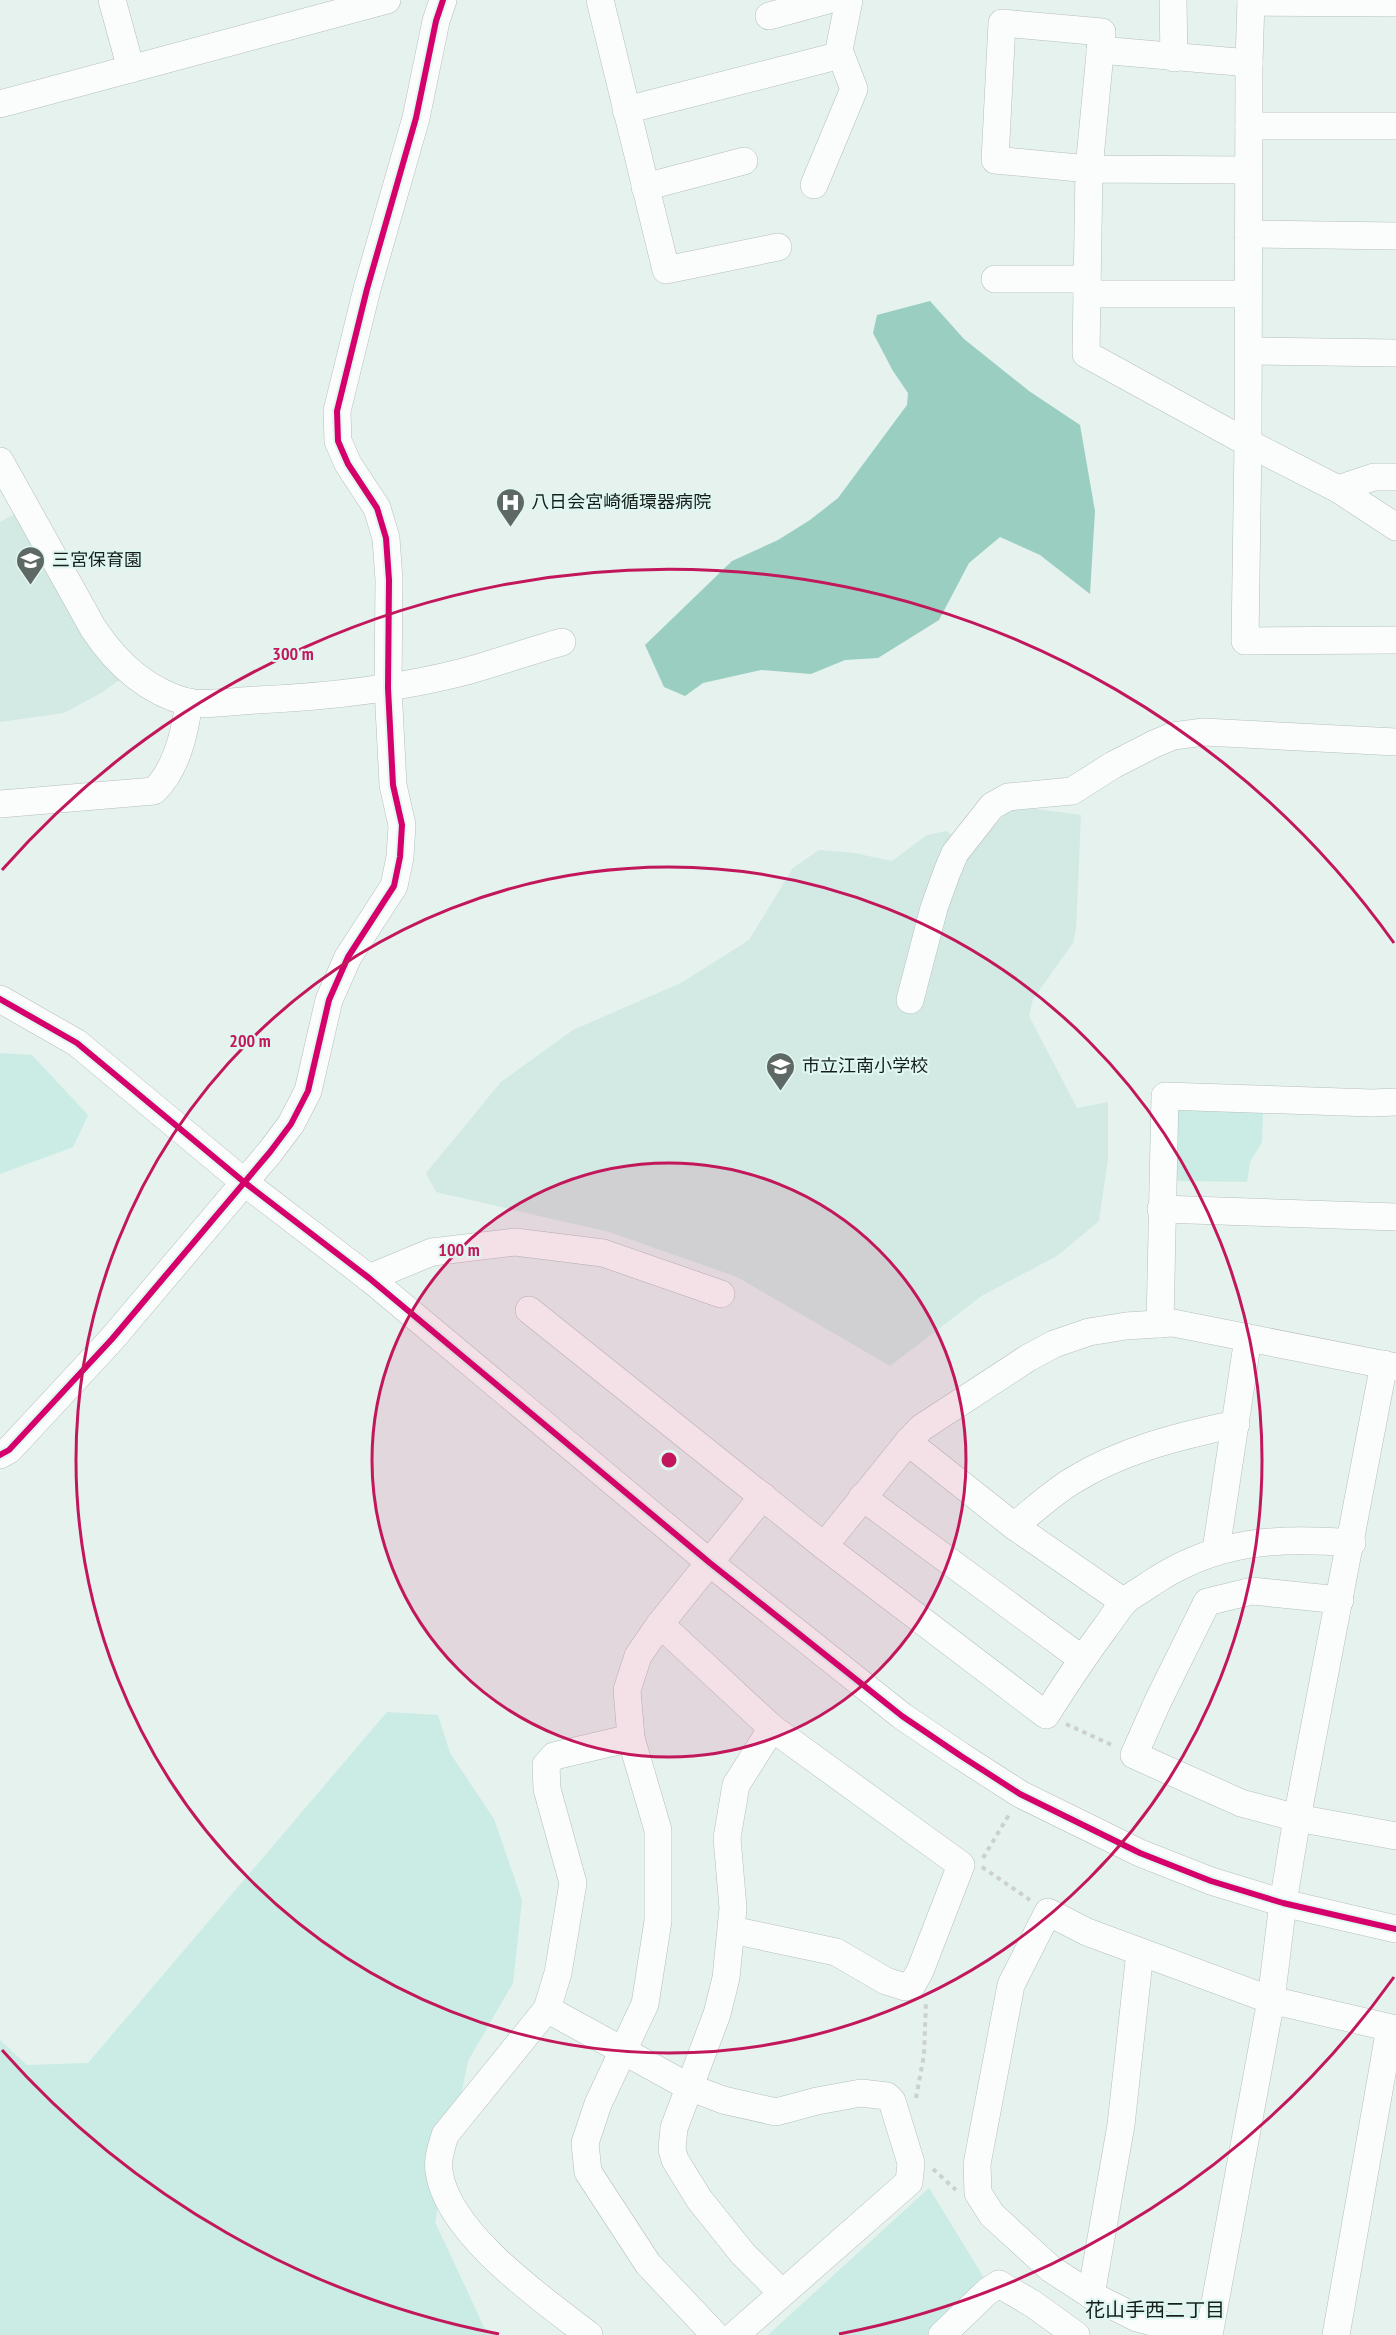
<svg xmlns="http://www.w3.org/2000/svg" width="1396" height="2335" font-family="'PT Sans Narrow','Noto Sans JP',sans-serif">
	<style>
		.built { fill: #d2eae3 }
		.green { fill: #cbece4 }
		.water { fill: #99cec1 }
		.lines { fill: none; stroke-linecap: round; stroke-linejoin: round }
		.minor-casing { stroke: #b5bfbc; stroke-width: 28 }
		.path { stroke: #ccd1cf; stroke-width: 4; stroke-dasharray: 4.5 4.5; stroke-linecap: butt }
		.minor { stroke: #fbfdfc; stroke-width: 27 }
		.cycleway-casing { stroke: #e0f7f1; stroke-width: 10 }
		.cycleway { stroke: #d6006c; stroke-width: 6 }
		.ring { fill: none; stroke: #c2185b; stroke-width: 3 }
		.labels { text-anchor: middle; stroke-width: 4.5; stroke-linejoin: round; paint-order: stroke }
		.poi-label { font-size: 18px; fill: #151e1b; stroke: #e0f7f1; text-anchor: start }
		.neighbourhood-label { font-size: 20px; fill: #151e1b; stroke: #e0f7f1 }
		.centre { fill: #c2185b; stroke: #e0f7f1; stroke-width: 3 }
		.ring-label { font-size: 18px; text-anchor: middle; font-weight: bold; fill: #c2185b; stroke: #e0f7f1; stroke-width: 4.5; stroke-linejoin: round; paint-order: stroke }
	</style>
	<rect width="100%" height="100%" fill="#e5f2ee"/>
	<g class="built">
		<polygon points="20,511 124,677 101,693 64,713 0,722 0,522"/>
		<polygon points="1014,806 1081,815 1076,929 1073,943 1033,999 1029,1016 1077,1108 1108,1102 1108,1158 1099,1221 1057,1256 983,1295 890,1366 737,1277 609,1232 436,1192 426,1173 501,1082 573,1030 681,983 749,940 793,868 819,850 854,853 892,861 927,835 946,831 972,847"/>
	</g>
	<g class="green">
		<polygon points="0,1053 32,1055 88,1115 73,1147 0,1174"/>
		<polygon points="1174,1104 1263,1112 1262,1142 1250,1162 1247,1182 1177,1181"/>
		<polygon points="387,1712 438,1715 450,1753 494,1819 522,1900 513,1983 468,2061 435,2222 484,2327 495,2335 0,2335 0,2040 27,2065 88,2063"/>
		<polygon points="929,2188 986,2281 930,2335 768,2335"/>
	</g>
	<polygon class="water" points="930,301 964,339 1029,391 1080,425 1095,511 1090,594 1040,555 1000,537 969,563 939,620 878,658 845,660 811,674 761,670 703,683 685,696 664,687 645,645 732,561 778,540 810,520 838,498 907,405 908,393 893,371 873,333 877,315"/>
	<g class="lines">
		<defs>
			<g id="minor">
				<polyline points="112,0 131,69"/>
				<polyline points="600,0 666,270 778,247"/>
				<polyline points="1173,0 1174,58"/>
				<polyline points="1251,0 1249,63 1248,443 1245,641 1396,640"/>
				<polyline points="1251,2 1396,3"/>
				<polyline points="769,16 828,0"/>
				<polyline points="1100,50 1249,63"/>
				<polyline points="0,104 387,0"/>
				<polyline points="626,110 841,55"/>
				<polyline points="1249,126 1396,126"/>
				<polyline points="1248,170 1089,169 995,160 1002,23 1102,32 1089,169 1086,354 1248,443 1338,489 1396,527"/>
				<polyline points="814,185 854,89 839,50 849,0"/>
				<polyline points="645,187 744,161"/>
				<polyline points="1248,234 1396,236"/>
				<polyline points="995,279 1087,279"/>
				<polyline points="1087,294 1248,294"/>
				<polyline points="1249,351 1396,353"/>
				<path d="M0,461L93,628C116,663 146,691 187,702C203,706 238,701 256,700C326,697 398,689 467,671C499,662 530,651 562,642"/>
				<polyline points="1338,489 1374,477 1396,477"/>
				<path d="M0,804L154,791C177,769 185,732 189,702"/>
				<polyline points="0,999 77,1043 244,1182 369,1278 710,1563 902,1716 961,1756 1020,1794 1140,1853 1211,1881 1283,1903 1396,1929"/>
				<polyline points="910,1000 934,908 947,872 955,853 992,806 1008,797 1072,791 1113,765 1154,744 1173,736 1204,732 1396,742"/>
				<polyline points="1161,1209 1396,1217"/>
				<polyline points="369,1278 432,1252 515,1242 603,1253 721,1294"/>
				<path d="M529,1310L824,1546L1046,1715C1065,1685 1084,1656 1105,1628C1111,1620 1117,1610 1124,1602C1131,1595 1142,1590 1150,1584C1215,1540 1276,1537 1352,1543"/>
				<polyline points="1160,1324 1165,1096 1372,1103 1396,1102"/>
				<polyline points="908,1442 1014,1526 1124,1602"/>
				<polyline points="0,1455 9,1450 112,1339 270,1152 291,1124 308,1091 329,1000 348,957 394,886 400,857 402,825 393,785 388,688 389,580 386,538 377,508 348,464 338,441 337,411 367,289 416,118 436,21 443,0"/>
				<polyline points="862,1497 1082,1659"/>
				<path d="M1014,1526C1033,1511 1051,1494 1072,1481C1122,1450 1179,1436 1236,1424"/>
				<polyline points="824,1546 908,1442 921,1428 1028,1358 1054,1344 1089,1332 1126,1326 1173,1323 1396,1367"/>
				<polyline points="1216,1550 1248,1338"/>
				<polyline points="1340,1600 1252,1591 1207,1602 1158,1701 1134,1755 1241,1803 1297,1818 1396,1836"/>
				<polyline points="660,1624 772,1728 961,1865 920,1971 912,1985 905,1987 886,1981 836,1952 732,1930"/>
				<polyline points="772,1728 736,1785 727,1838 733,1908 726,1978 717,2014 674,2128 672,2149 675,2160 699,2199 743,2254 782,2293"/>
				<polyline points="547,2009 689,2087 723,2100 776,2112 817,2101 861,2093 887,2096 892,2101 911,2163 909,2182 735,2335"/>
				<polyline points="1091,2295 1121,2125 1140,1952"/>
				<path d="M589,2335C542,2299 447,2233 439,2171C437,2158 442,2146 445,2135L547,2009L558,1973L573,1883L547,1789L546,1765L554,1756L631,1738"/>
				<polyline points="715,2335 648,2264 588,2172 585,2143 598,2104 645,2004 658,1921 658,1830 631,1738 627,1690 638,1656 660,1624 763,1496"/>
				<polyline points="942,2335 988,2291 999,2284 1033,2304 1076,2335"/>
				<polyline points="1202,2335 1137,2318 1091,2295 1051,2269 992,2215 978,2193 977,2164 1011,1985 1048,1912 1087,1932 1271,2000 1396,2029"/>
				<polyline points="1209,2335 1271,2000 1283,1903 1297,1818 1384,1364"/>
				<polyline points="1336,2335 1390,2028"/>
			</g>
		</defs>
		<use href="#minor" class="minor-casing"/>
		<g class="path">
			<polyline points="1066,1724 1114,1746"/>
			<polyline points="983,1858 1010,1813"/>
			<polyline points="982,1867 1030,1900"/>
			<polyline points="916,2098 924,2055 926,2001"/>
			<polyline points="933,2169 956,2190"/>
		</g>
		<use href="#minor" class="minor"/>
		<defs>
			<g id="cycleway">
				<polyline points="0,999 77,1043 244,1182 369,1278 710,1563 902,1716 961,1756 1020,1794 1140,1853 1211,1881 1283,1903 1396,1929"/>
				<polyline points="0,1455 9,1450 112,1339 270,1152 291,1124 308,1091 329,1000 348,957 394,886 400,857 402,825 393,785 388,688 389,580 386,538 377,508 348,464 338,441 337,411 367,289 416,118 436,21 443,0"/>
			</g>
		</defs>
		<use href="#cycleway" class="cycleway-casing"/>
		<use href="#cycleway" class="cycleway"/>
	</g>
	<circle cx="669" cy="1460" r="297" fill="#c2185b" fill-opacity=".12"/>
	<g class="ring">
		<circle cx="669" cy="1460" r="297"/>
		<circle cx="669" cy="1460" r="593"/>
		<path d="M1394 1977A890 890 0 0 1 839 2334M499 2334A890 890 0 0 1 2 2050M2 870A890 890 0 0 1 1394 943"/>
	</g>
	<defs>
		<symbol id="hospital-pin" viewBox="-11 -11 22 30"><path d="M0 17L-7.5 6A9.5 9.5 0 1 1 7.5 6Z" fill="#5e6865" stroke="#e0f7f1"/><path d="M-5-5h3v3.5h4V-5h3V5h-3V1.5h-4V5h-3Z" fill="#fff"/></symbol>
		<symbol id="school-pin" viewBox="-11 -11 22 30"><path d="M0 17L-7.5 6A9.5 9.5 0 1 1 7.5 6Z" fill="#5e6865" stroke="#e0f7f1"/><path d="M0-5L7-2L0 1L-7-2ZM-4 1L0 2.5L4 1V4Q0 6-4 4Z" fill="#fff"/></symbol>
	</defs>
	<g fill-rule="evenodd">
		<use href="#hospital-pin" x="494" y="486" width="33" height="45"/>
		<use href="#school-pin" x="14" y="544" width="33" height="45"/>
		<use href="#school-pin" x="764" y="1050" width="33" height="45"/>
	</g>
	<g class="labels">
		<g class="poi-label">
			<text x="531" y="508">八日会宮崎循環器病院</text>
			<text x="52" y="566">三宮保育園</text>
			<text x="802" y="1072">市立江南小学校</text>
		</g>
		<g class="neighbourhood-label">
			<text x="1155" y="2317">花山手西二丁目</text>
		</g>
	</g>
	<circle cx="669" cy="1460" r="9" class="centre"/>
	<g class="ring-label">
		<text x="293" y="660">300 m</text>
		<text x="250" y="1047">200 m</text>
		<text x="459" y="1256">100 m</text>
	</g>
</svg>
